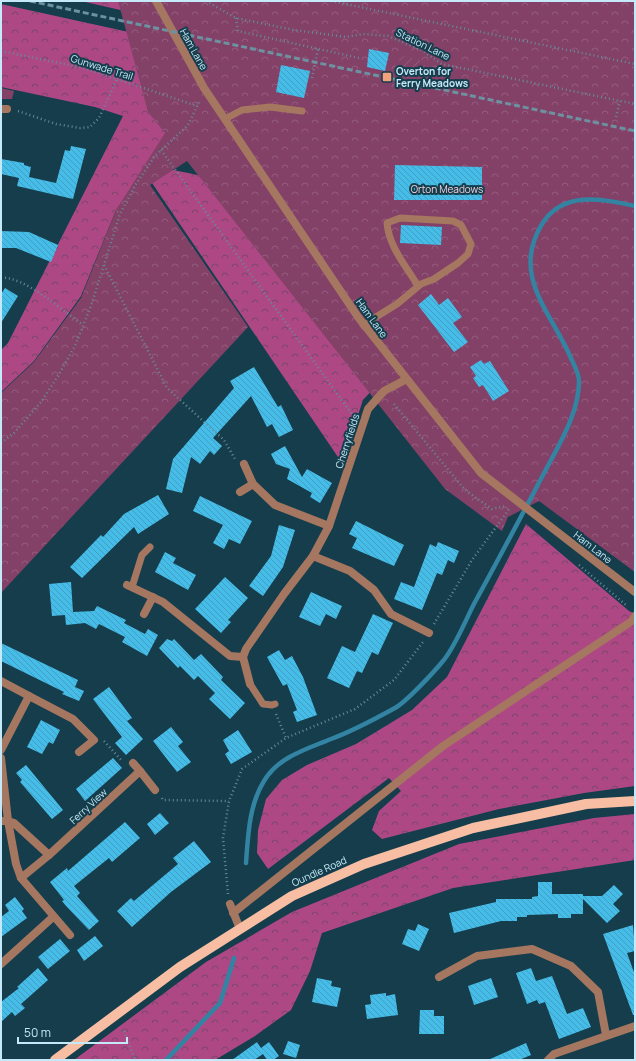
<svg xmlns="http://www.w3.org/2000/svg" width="636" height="1061" font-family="Manrope,sans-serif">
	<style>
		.grass { fill: #834167 }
		.forest { fill: url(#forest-crowns) }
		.park { fill: url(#park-crowns) }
		.garden { fill: url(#garden-furrows) }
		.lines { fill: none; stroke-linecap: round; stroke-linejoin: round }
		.stream { stroke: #3284a2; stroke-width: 4.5 }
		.building { fill: url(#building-back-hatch) }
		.path { stroke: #658b9a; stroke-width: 2.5; stroke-dasharray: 1 3; stroke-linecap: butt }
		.lane { stroke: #a57660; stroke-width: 7 }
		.street { stroke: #a57660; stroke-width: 8 }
		.primary { stroke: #f8bea3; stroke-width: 10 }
		.rail { stroke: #6c92a1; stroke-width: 3; stroke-dasharray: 6 3; stroke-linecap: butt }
		.poi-dot { fill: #f1a17c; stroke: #153d4c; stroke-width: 1.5 }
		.labels { text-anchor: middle; stroke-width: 4; stroke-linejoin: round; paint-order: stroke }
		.street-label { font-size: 10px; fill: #c5e9f8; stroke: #153d4c }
		.poi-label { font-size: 10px; font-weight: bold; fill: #c5e9f8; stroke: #153d4c; text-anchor: start }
		.park-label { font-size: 10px; fill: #f0d4e2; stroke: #153d4c }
	</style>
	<defs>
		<pattern id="forest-crowns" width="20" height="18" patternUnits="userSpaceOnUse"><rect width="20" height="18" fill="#ae4885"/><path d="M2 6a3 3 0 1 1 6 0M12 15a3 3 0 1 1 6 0" fill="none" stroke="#7a476a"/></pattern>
		<pattern id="park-crowns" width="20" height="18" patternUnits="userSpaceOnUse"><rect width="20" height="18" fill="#834167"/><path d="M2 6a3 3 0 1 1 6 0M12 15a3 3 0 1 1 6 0" fill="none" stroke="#935c7e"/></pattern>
		<pattern id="garden-furrows" width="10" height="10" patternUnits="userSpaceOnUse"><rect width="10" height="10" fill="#834167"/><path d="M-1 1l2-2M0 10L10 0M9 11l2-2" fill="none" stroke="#935c7e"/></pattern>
		<pattern id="building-back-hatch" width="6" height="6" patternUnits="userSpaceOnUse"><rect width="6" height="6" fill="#46bde8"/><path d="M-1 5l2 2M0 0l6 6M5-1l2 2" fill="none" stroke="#439fc0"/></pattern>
	</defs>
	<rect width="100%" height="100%" fill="#153d4c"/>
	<polygon class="grass" points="1,88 14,91 12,99 1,99"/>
	<g class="forest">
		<polygon points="81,1 120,1 125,11"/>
		<polygon points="1,4 156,38 168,137 116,210 81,296 34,361 1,392 1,350 8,343 123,116 95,107 1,87"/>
		<polygon points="158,167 223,180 374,388 363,400 342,463 150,180"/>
		<polygon points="526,524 629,611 635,614 635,786 584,793 499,809 382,839 372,830 379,811 401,791 389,778 268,869 257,853 258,830 266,799 282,780 307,765 356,744 412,710 447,677"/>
		<polygon points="635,814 635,860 453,888 322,933 310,971 291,1010 255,1036 215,1060 74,1060 206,962 292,912 459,844 594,818"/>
	</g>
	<polygon class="park" points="118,1 635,1 635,572 539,501 508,517 502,531 445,489 187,161 150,185 248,327 1,593 1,393 34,362 81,298 116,210 165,133 148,112"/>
	<polygon class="garden" points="402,56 423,61 425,64 422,74 399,68 398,66 400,57"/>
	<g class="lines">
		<g class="stream">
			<path d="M246,863C248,836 249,805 264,781C278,757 307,749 331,739C353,731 375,719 395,708C406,702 434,672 443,661C455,647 466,619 475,602C501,555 526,507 551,460C564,436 579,409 579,381C579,373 573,363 570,356C550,311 511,275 542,224C563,190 602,199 635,206"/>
			<polyline points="166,1060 220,1003 234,958"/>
		</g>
	</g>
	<g class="building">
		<polygon points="369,49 389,53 385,71 367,67"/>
		<polygon points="281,65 310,71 304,98 276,92"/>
		<polygon points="71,146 86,149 73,199 17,186 19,178 1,174 1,159 24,163 24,165 31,167 29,177 56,183 65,150 70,151"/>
		<polygon points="395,165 482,167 482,200 394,200"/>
		<polygon points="401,225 442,227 441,245 400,243"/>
		<polygon points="1,231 29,232 58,245 51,262 16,248 1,248"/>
		<polygon points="5,288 18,296 1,323 1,294"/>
		<polygon points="431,294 439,305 448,298 462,317 453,323 468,342 454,352 418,305"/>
		<polygon points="481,360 484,364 490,361 509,391 493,401 483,385 479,387 473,378 476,376 470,367"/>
		<polygon points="254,367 278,407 281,405 293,430 279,437 272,424 267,427 251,396 213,438 222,446 214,455 210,451 200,464 191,457 182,493 166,489 173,459 234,388 230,381"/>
		<polygon points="285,446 302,477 307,469 332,483 320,503 310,497 312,493 287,479 290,469 276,464 271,454"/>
		<polygon points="158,495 169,514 138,534 134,527 82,578 70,567 101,535 103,537 124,514"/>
		<polygon points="200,496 252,521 240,544 229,539 224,549 213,543 223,525 193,511"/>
		<polygon points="356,521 404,545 394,566 352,548 357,538 349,534"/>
		<polygon points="279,525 295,530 283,567 263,596 249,586 271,556"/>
		<polygon points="438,542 459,551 454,563 448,560 442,575 437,573 422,610 394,599 401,582 414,587 430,544 436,547"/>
		<polygon points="165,552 176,558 173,563 196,575 188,590 155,572"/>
		<polygon points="225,577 248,598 228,620 231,622 221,633 195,609"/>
		<polygon points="71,582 73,612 94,611 97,606 126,620 124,623 145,634 148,629 158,635 147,656 122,642 125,637 99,624 96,629 85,623 66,625 65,615 52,616 49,584"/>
		<polygon points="311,592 342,606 336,619 326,614 320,626 299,617"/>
		<polygon points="373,614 393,623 378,655 372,652 362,673 357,671 349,688 327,678 342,646 355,652"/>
		<polygon points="167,639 172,641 174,639 194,660 201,654 223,677 221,680 245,703 230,719 209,699 215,693 198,676 194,680 180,666 178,668 159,648"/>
		<polygon points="1,643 78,680 75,687 84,691 79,701 62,694 64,692 1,661"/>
		<polygon points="279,650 285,660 292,656 303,677 317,715 297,722 293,712 297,710 287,684 283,686 267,657"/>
		<polygon points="109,687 132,718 127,721 143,739 126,755 115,743 122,737 93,699"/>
		<polygon points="41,720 60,730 53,744 49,742 42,754 27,747"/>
		<polygon points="171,727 183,742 178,746 191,762 177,772 153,741"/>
		<polygon points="238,730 252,752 231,764 225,754 229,751 223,740"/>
		<polygon points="113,758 122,768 85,801 76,789"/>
		<polygon points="26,765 63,810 52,819 20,782 22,780 16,773"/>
		<polygon points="160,813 169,823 155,835 147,824"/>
		<polygon points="125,822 140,838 112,862 109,858 74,886 80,893 77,896 99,921 89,930 66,906 62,901 64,900 50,882 67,868 68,871"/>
		<polygon points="194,841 211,862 171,892 132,927 117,911 131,898 134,901 178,864 173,858"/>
		<polygon points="538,882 552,882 552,894 583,894 583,896 602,896 614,885 623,894 613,904 620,911 607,923 583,899 583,914 571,914 571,918 558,918 558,914 527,915 527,917 517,917 517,921 501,921 454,933 449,913 496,902 496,899 532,899 532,897 538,896"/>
		<polygon points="15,897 24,909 22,911 27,918 1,937 1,917 9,911 5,905"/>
		<polygon points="418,924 429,929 419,951 402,944 408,929 415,931"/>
		<polygon points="633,925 635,951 627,953 635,975 635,1015 633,1015 603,934"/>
		<polygon points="95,936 103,946 84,961 77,950"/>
		<polygon points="60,939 70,951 48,969 38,957"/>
		<polygon points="38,968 48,980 21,1004 25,1008 15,1016 12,1012 1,1022 1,1002 19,988 17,987"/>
		<polygon points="531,968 536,981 552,976 567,1014 583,1008 591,1027 559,1039 545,1002 539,1004 537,1000 527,1004 516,973"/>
		<polygon points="317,978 332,981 331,986 341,988 337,1007 312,1002"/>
		<polygon points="491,978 498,997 474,1005 468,986"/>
		<polygon points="386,993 386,996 395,994 398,1015 367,1019 365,1005 371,1004 370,995"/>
		<polygon points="420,1010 434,1010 434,1016 444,1016 444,1034 419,1034"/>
		<polygon points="288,1041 300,1045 296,1058 283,1054"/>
		<polygon points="257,1042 261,1048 269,1042 279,1056 273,1060 267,1060 263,1054 254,1060 232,1060"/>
		<polygon points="526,1043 531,1055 519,1060 488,1060"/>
	</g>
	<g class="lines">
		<g class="path">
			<polyline points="206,1 236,18 294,30 346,37 363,34 388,36 421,50 442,64 635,104"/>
			<polyline points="331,1 635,64"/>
			<polyline points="236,18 238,31 359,58"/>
			<polyline points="1,51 84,68 197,106"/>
			<polyline points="312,78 318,49"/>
			<polyline points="18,111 56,124 80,128 90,127 99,118 117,79"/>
			<polyline points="616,117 620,101"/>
			<polyline points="161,150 354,417"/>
			<polyline points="104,265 167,388 224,440 235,459"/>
			<path d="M1,278C23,275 64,312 83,325"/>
			<polyline points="394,404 465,490 492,509 506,506"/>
			<polyline points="1,443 14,433 41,402 58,376 75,346 91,306 120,214 136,184 155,156 188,125 200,100"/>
			<polyline points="579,565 626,605"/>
			<polyline points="434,624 472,560 510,508"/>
			<polyline points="276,714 286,738"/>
			<polyline points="104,741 122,761"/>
			<polyline points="162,798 163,800 229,801"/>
			<polyline points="228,894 223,838 229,801 242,769 286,738 355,709 394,680 423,642"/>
			<polyline points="124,1031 135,1060"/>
		</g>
		<g class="lane">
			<polyline points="225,119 242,110 270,107 302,111"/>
			<path d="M363,325L397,304L421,284L434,279L458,263L468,254L471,244L461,225L453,221L400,218L387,223C389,247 406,266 418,286"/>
			<polyline points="132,587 142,555 150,547"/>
			<polyline points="250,684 263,704 272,705 275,704"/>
		</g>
		<g class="street">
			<polyline points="156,1 204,88 358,317 481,473 635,592"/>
			<polyline points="1,109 7,109"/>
			<polyline points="244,464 253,484 275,505 329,526"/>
			<polyline points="240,492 253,484"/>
			<polyline points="313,556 350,571 374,590 391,614 429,633"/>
			<polyline points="127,585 163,602 230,656 243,657"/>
			<polyline points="144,614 153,597"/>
			<polyline points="1,681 29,696"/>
			<polyline points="250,684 243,657 246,649 284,594 313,556 329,526 368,409 384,391 405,380"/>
			<polyline points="1,750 29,696 73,719 94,740 79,752"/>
			<polyline points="1,758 8,821 1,821"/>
			<polyline points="133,763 140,771"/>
			<polyline points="21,878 16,864 8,821 14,823 49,855"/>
			<polyline points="230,904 240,929"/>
			<polyline points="233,913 443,746 632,621 635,616"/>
			<polyline points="70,935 21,878 49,855 140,771 155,790"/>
			<polyline points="1,964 53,917"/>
			<polyline points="439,977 477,956 532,949 571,966 598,992 606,1035"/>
			<polyline points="548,1060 554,1054 635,1026"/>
		</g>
		<polyline class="primary" points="55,1060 180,967 292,896 364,864 473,828 586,804 635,801"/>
		<polyline class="rail" points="30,1 635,131"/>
	</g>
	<rect class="poi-dot" x="382" y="72" width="10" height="10" rx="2"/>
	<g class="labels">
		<g class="street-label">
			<text transform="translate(423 44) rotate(26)" y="4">Station Lane</text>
			<text transform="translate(194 49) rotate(61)" y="4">Ham Lane</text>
			<text transform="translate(102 67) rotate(17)" y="4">Gunwade Trail</text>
			<text transform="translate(372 318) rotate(54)" y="4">Ham Lane</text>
			<text transform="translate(347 441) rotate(-72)" y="4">Cherryfields</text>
			<text transform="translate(593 547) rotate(38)" y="4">Ham Lane</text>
			<text transform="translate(88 806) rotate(-43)" y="4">Ferry View</text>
			<text transform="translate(319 871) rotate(-24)" y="4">Oundle Road</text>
		</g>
		<g class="poi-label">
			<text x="396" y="75">Overton for<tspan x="396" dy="12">Ferry Meadows</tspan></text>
		</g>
		<g class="park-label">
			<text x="447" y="193">Orton Meadows</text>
		</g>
	</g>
	<rect width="636" height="1061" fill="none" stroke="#c5e9f8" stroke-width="4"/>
	<path d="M18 1037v6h109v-6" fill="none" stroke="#c5e9f8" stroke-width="2"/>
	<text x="24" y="1037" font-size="12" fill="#c5e9f8" stroke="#153d4c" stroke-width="3" paint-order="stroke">50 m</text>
</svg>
